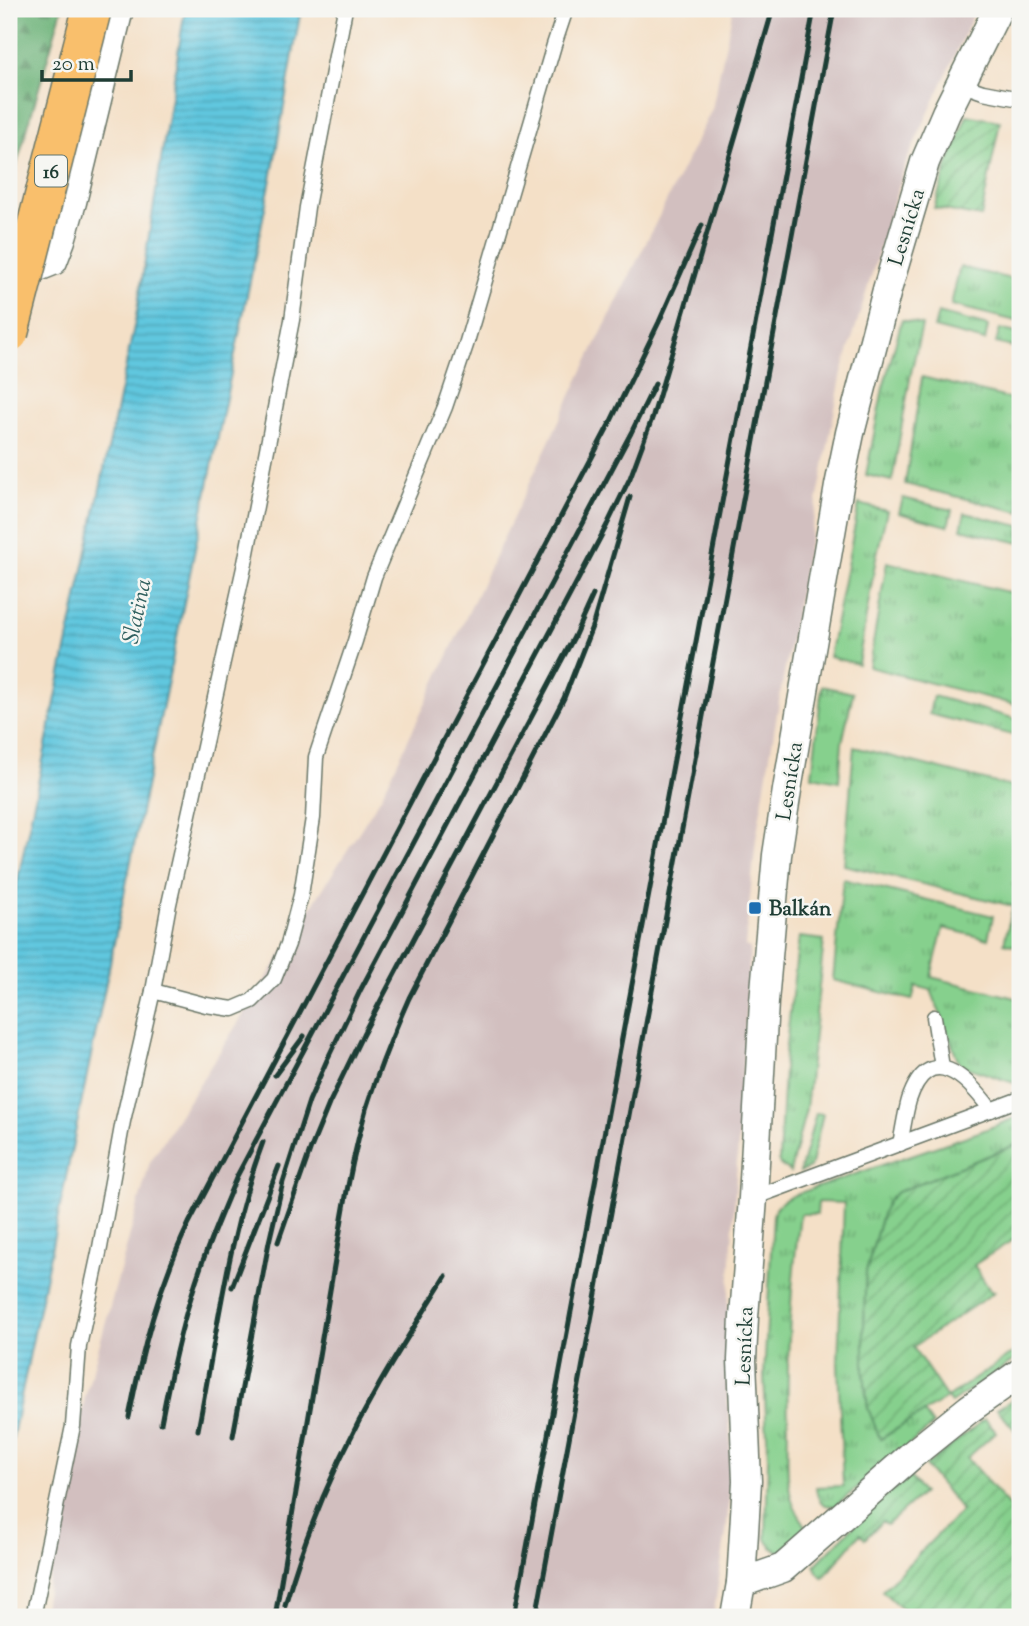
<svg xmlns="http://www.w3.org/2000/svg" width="1029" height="1626" font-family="'Sorts Mill Goudy',serif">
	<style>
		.industrial { fill: #d2bfbf }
		.grass { fill: url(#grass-tufts); stroke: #528660; stroke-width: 2 }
		.forest { fill: url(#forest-firs); stroke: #467856; stroke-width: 2 }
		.garden { fill: url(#garden-furrows); stroke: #528660; stroke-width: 2 }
		.water { fill: url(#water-rules); stroke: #40828a; stroke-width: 2 }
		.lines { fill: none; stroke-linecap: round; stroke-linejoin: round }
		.service-casing { stroke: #6a7667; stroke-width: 17 }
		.minor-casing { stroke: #6a7667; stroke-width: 31 }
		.service { stroke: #fff; stroke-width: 14 }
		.minor { stroke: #fff; stroke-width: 28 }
		.rail { stroke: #1f3d34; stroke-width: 5 }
		.primary-bridge-casing { stroke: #6a7667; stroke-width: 41; stroke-linecap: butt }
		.primary-bridge { stroke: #f9bf6c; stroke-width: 38 }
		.poi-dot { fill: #1f6fb2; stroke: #f6f6f2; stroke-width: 2.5 }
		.labels { text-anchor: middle; stroke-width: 5; stroke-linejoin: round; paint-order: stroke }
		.shield { fill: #f6f6f2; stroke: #60746d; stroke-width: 2 }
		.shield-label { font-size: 19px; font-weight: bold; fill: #1f3d34 }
		.street-label { font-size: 21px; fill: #1f3d34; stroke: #f6f6f2 }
		.poi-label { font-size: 21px; font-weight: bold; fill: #1f3d34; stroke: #f6f6f2; text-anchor: start }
		.water-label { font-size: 23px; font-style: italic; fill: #30605f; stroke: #f6f6f2 }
	</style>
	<defs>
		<pattern id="grass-tufts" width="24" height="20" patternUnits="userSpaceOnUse" patternTransform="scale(1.75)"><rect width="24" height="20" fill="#86d08d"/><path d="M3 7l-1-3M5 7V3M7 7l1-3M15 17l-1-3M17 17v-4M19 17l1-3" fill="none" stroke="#6daa74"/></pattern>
		<pattern id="forest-firs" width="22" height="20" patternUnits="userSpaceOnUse" patternTransform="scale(1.75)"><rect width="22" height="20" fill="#6cb278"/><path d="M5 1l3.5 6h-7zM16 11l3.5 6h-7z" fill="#589263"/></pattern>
		<pattern id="garden-furrows" width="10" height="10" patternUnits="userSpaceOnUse" patternTransform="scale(1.75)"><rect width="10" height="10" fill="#86d08d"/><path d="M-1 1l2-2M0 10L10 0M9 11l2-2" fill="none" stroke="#6daa74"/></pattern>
		<pattern id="water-rules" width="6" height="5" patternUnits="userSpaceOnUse" patternTransform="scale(1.75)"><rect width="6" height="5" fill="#61c7df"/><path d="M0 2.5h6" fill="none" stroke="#4fa3b6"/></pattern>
	</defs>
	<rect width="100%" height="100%" fill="#f6f6f2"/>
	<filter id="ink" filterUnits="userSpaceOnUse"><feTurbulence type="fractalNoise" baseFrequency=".0143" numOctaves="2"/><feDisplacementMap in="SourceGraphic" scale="14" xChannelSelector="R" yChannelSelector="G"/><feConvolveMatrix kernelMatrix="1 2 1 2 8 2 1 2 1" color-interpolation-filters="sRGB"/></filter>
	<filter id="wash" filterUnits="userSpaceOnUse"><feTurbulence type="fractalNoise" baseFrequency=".00686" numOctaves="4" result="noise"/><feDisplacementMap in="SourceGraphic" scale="28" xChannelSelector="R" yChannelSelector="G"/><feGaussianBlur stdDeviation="1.57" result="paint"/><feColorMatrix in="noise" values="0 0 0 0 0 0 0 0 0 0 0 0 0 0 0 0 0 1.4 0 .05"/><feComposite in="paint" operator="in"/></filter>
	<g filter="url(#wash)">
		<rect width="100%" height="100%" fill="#f4e0c7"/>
		<polygon class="industrial" points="733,9 976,9 906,162 842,372 782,684 756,839 745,946 750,948 728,1308 726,1376 730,1431 731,1480 726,1533 713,1617 42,1617 85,1397 150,1162 381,797 584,368 712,109"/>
		<g class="grass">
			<polygon points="960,267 1020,281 1020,322 951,305"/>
			<polygon points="938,313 988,326 985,341 934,328"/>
			<polygon points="902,320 922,325 911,373 892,481 866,475 883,388"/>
			<polygon points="1000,329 1020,334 1020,349 996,343"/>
			<polygon points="922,377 1020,401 1020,512 905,484"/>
			<polygon points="903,498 952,510 948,526 899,513"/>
			<polygon points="859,504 887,511 876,558 858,664 829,657"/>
			<polygon points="965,513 1020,526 1020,543 961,529"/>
			<polygon points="887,562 1020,595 1020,706 869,667"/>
			<polygon points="822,686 853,693 842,743 839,781 812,776"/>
			<polygon points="933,696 1020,720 1020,737 929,714"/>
			<polygon points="854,747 1020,789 1020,947 1004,943 1013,906 844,865"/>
			<polygon points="843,879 993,916 988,939 943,928 931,977 1020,999 1020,1085 960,1065 931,990 916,986 912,1000 833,980"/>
			<polygon points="799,937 824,940 806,1109 790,1172 779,1164 779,1160 785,1053"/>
			<polygon points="816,1113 823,1114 810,1168 800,1172"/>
			<path d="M1020,1116V1143L897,1192L888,1201L883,1211L866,1272L864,1317V1373L868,1408L881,1439L924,1412L933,1425L835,1506C821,1507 817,1499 816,1487L843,1486L838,1364L844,1203L818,1202L817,1214H800C791,1284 786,1355 788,1425C788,1444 786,1465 789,1485C790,1495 793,1507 799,1515C802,1521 805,1522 807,1529L786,1552C776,1552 771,1548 766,1539L768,1458L764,1376L773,1215C777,1202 786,1199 797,1194L979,1132Z"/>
			<polygon points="1020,1348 1020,1356 951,1403 947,1398"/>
		</g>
		<polygon class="forest" points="9,9 62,9 9,191"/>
		<g class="garden">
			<polygon points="967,115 1000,121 981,217 934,208 948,164"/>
			<polygon points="1020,1143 1020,1235 974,1265 991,1292 996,1291 913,1347 947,1398 880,1439 868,1408 864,1373 864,1317 866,1272 883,1211 888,1201 897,1192"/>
			<polygon points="1020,1395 1020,1436 997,1409"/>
			<polygon points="985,1419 996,1432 967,1458 1020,1519 1020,1617 911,1617 882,1591 962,1510 925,1466"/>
			<polygon points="910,1477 923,1493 887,1525 882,1521 865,1539 860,1534 823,1578 817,1572 815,1565 874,1505"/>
		</g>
		<polygon class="water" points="185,9 301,9 273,169 9,1455 9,921 136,317"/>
	</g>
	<g filter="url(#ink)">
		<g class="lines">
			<defs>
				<g id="service">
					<polyline points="960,84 983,92 1020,99"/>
					<polyline points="153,991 206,1005 233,1009 252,1001 274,979 288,944 301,895 313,818 316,757 355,641 374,577 445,407 466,345 554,45 566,9"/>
					<polyline points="934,1017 942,1067"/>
					<path d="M900,1144C903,1130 905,1114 909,1100C929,1040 967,1077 991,1110"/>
					<polyline points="753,1198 1020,1099"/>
					<polyline points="33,1617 73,1426 79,1346 99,1253 123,1121 153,991 169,904 245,563 292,320 307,207 345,9"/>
				</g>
				<g id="minor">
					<polyline points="11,275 21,274 53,261 61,240 72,202 119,9"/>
					<polyline points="741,1583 783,1568 913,1454 969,1409 1020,1373"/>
					<polyline points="735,1617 741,1583 747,1481 742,1360 744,1317 753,1198 764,1002 777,855 787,790 839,486 850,433 887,290 925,162 946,113 998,9"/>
				</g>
			</defs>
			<use href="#service" class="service-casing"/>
			<use href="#minor" class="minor-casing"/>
			<use href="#service" class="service"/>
			<use href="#minor" class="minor"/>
			<g class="rail">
				<polyline points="275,1075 304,1036"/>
				<polyline points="278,1242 311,1148 329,1104 363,1034 574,637 593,595"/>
				<polyline points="232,1287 279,1166"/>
				<path d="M129,1417C142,1350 159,1285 189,1223L610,423L659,322L702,225"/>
				<path d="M161,1423C169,1381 178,1338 191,1297C203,1256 220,1216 237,1176L631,433L655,384"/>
				<path d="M198,1430C217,1334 228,1235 263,1142"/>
				<polyline points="233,1436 269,1242 283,1182 309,1101 327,1060 361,989 607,525 630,478 653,416 773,9"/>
				<path d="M285,1605C307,1528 339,1454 379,1385C400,1348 424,1312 446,1276"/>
				<path d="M275,1617L342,1219C348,1182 356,1145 366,1109C378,1071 393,1034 409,998L564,698L593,624L630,497"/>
				<polyline points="514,1617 814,9"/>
				<polyline points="536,1617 834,9"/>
			</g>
			<defs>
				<polyline id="primary-bridge" points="9,333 92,9"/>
			</defs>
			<use href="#primary-bridge" class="primary-bridge-casing"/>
			<use href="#primary-bridge" class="primary-bridge"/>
		</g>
	</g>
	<rect class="poi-dot" x="748" y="901" width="14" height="14" rx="3.5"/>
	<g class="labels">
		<rect class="shield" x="35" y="155.5" width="32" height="31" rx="5"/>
		<g class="shield-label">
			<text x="51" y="178">16</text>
		</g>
		<g class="street-label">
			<text transform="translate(906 227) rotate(-73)" y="7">Lesnícka</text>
			<text transform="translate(789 781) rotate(-81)" y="7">Lesnícka</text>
			<text transform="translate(744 1346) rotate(-88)" y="7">Lesnícka</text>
		</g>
		<g class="poi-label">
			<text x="769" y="915">Balkán</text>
		</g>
		<g class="water-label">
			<text transform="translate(136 611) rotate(-78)" y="8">Slatina</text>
		</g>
	</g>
	<rect width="1029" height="1626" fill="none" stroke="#f6f6f2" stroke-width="35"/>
	<path d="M42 70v10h89v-10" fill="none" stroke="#1f3d34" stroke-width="3.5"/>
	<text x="52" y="70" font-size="21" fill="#1f3d34" stroke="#f6f6f2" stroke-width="5" paint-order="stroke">20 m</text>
</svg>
